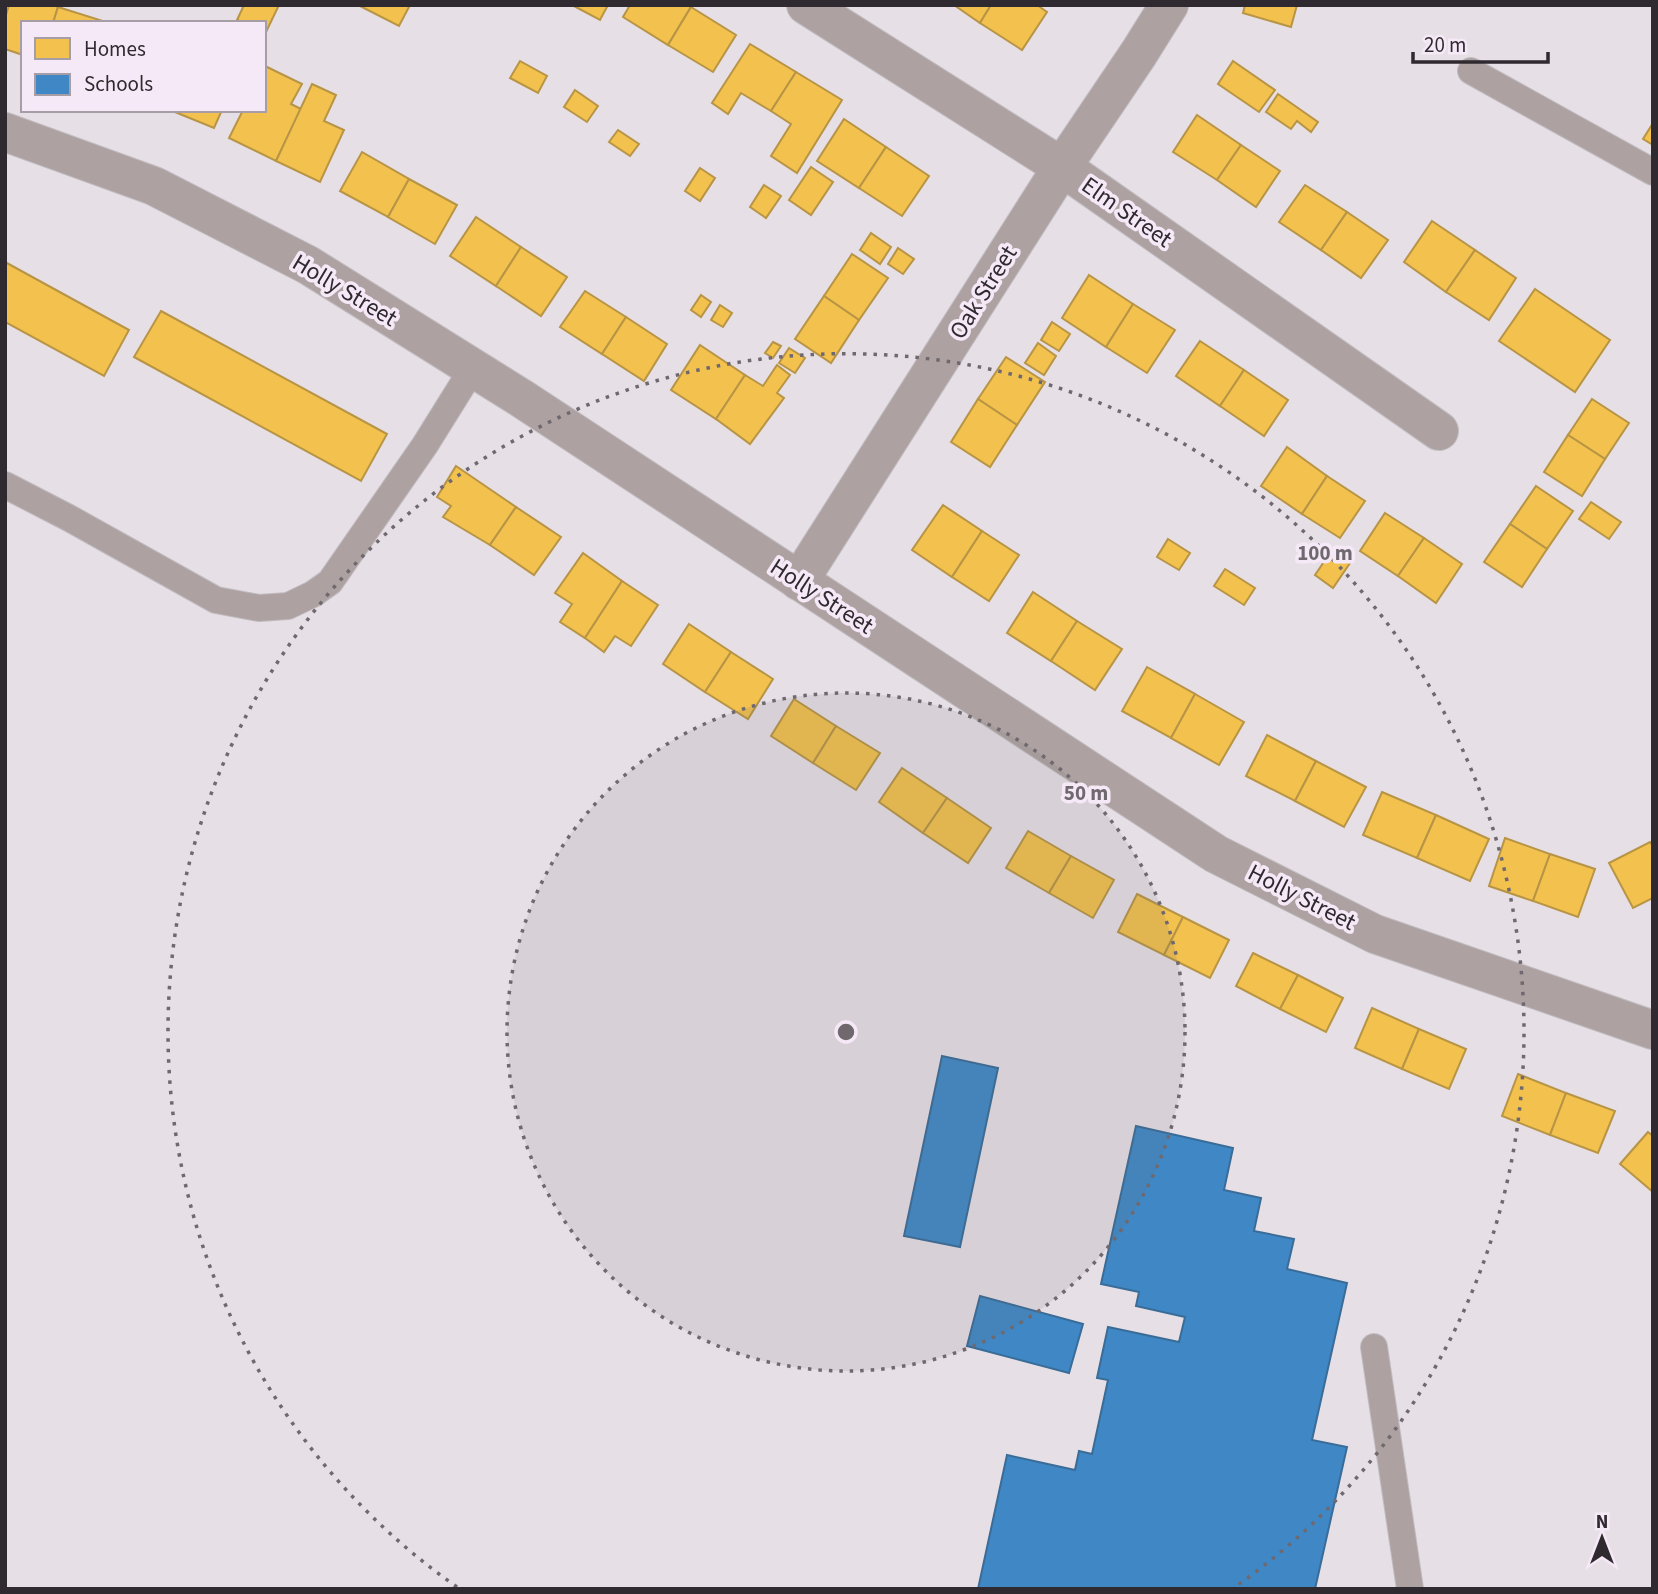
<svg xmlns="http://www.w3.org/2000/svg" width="1658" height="1594" font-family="'Source Sans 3',sans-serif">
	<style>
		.homes { fill: #f2c14e; stroke: #b89445; stroke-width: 2 }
		.schools { fill: #3f88c5; stroke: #3a6c98; stroke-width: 2 }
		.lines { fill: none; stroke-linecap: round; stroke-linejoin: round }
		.lane-casing { stroke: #c1bcc1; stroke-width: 28 }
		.street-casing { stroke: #c1bcc1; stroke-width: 40 }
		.lane { stroke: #ada2a1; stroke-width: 26 }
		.street { stroke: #ada2a1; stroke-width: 38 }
		.ring { fill: none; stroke: #6f696f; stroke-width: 3.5; stroke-dasharray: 3.5 7 }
		.labels { text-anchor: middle; stroke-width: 7; stroke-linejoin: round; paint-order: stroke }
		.street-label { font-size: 24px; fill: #2f2a2f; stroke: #f6e9f7 }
		.centre { fill: #6f696f; stroke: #f6e9f7; stroke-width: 3.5 }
		.ring-label { font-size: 21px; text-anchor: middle; font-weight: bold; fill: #6f696f; stroke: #f6e9f7; stroke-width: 7; stroke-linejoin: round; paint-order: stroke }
	</style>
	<rect width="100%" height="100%" fill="#e6dfe6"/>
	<g class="homes">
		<polygon points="9,5 54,5 58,7 53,23 23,23 23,55 5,49 5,18"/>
		<polygon points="244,5 279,5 266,32 264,32 264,23 245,23 237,20"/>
		<polygon points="358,5 410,5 399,26"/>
		<polygon points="572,5 608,5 600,20"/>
		<polygon points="630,5 687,5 691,7 668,45 623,17"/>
		<polygon points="954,5 991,5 980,23"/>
		<polygon points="991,5 1037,5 1047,12 1022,50 980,23"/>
		<polygon points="1245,5 1297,5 1291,27 1243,13"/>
		<polygon points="58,7 103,21 102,23 53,23"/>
		<polygon points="691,7 736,35 713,72 668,45"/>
		<polygon points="750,44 796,72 771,111 741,93 728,114 712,103"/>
		<polygon points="520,61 547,76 538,93 510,78"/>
		<polygon points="1233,61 1275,90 1259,112 1218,84"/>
		<polygon points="265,66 302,84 291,104 301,109 276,161 229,138 243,110 264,110"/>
		<polygon points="796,72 842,100 797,173 771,156 791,124 771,111"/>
		<polygon points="312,84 336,95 324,121 344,130 320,182 276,161"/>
		<polygon points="575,90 598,106 587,122 564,107"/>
		<polygon points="1278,94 1318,122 1311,132 1297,121 1291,129 1266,112"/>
		<polygon points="170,110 222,110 214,128"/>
		<polygon points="1197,115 1241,145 1217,180 1173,152"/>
		<polygon points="844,119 886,147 859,188 817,161"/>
		<polygon points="1653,123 1653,145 1643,139"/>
		<polygon points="618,130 639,144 630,156 609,142"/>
		<polygon points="1241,145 1280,171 1256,207 1217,180"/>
		<polygon points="886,147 929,176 902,216 859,188"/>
		<polygon points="362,152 409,179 388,217 340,191"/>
		<polygon points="811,167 833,182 811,215 789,200"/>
		<polygon points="700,168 715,178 700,201 685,191"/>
		<polygon points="409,179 457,205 435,244 388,217"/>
		<polygon points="764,185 781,196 766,218 750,207"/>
		<polygon points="1305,185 1347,212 1321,250 1279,222"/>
		<polygon points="1347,212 1388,240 1361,278 1321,250"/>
		<polygon points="476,217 521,247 496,286 450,256"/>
		<polygon points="1432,221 1475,250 1446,292 1404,262"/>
		<polygon points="871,233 891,247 880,264 860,250"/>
		<polygon points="521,247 567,277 541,316 496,286"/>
		<polygon points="898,248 914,259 903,274 888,264"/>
		<polygon points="1475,250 1516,278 1489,320 1446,292"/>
		<polygon points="852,254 888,278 859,320 824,296"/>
		<polygon points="5,262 129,330 104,376 5,322"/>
		<polygon points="1089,275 1133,304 1106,347 1062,318"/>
		<polygon points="1535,289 1610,340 1575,392 1499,341"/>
		<polygon points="585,291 626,317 602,354 560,327"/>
		<polygon points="701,295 711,302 701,317 691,310"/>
		<polygon points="824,296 859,320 831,363 795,339"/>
		<polygon points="1133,304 1175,330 1147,373 1106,347"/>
		<polygon points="720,305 732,313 723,327 711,320"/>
		<polygon points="161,311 387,434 361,481 134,357"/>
		<polygon points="626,317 667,344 644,381 602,354"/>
		<polygon points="1052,322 1070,334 1059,351 1041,340"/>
		<polygon points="1200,341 1244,370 1220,406 1176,376"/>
		<polygon points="773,342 781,346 773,358 765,353"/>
		<polygon points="1038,343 1056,356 1044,375 1025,363"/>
		<polygon points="700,345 745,375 716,419 671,390"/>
		<polygon points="789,348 805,358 795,373 779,363"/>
		<polygon points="1006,357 1045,382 1017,425 978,399"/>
		<polygon points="777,365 790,375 777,393 784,398 750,444 716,419 745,375 763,386"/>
		<polygon points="1244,370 1288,400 1264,436 1220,406"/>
		<polygon points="978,399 1017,425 990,467 951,442"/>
		<polygon points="1592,399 1629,423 1605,459 1568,435"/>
		<polygon points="1568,435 1605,459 1582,496 1544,472"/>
		<polygon points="1287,447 1327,476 1302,514 1261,486"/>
		<polygon points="456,466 516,507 490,545 443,517 451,506 437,497"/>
		<polygon points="1327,476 1365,501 1340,538 1302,514"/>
		<polygon points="1536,486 1573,511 1547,549 1510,524"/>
		<polygon points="1591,502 1621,522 1609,539 1579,519"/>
		<polygon points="943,505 982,531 952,577 912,550"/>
		<polygon points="516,507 561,537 534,575 490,545"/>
		<polygon points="1385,513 1424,538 1398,576 1360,551"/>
		<polygon points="1510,524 1547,549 1522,587 1484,562"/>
		<polygon points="982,531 1019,555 989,601 952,577"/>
		<polygon points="1424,538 1462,564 1436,603 1398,576"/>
		<polygon points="1168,539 1190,553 1179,570 1157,557"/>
		<polygon points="1332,550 1350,563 1333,588 1315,575"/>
		<polygon points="583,553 622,581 585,638 560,622 572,604 555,593"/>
		<polygon points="1225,569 1255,588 1244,605 1214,586"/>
		<polygon points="622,581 658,605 631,646 615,636 604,652 585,638"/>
		<polygon points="1033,592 1077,621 1051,661 1007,633"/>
		<polygon points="1077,621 1122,649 1095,690 1051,661"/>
		<polygon points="689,624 731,652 705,692 663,664"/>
		<polygon points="731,652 773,679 748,719 705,692"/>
		<polygon points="1147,667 1195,694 1171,738 1122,711"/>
		<polygon points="1195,694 1244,722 1219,765 1171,738"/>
		<polygon points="794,699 836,726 813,763 771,736"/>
		<polygon points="836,726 880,753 856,790 813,763"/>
		<polygon points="1267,735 1316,761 1295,801 1246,776"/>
		<polygon points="1316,761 1366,787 1344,827 1295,801"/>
		<polygon points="902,768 947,798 923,833 879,802"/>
		<polygon points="1382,792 1436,815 1417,858 1363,835"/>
		<polygon points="947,798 991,828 968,863 923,833"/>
		<polygon points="1436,815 1489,839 1470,881 1417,858"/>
		<polygon points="1028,831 1071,856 1049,893 1006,868"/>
		<polygon points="1505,838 1550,854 1533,901 1489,886"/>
		<polygon points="1650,842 1653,846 1653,898 1633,908 1609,863"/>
		<polygon points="1550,854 1595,869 1578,917 1533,901"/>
		<polygon points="1071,856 1114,880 1093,918 1049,893"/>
		<polygon points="1137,894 1183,917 1164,955 1118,932"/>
		<polygon points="1183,917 1229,940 1210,978 1164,955"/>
		<polygon points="1253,953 1298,975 1280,1009 1236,986"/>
		<polygon points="1298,975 1343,998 1326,1032 1280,1009"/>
		<polygon points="1372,1008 1419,1029 1402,1069 1355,1048"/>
		<polygon points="1419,1029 1466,1049 1449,1089 1402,1069"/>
		<polygon points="1518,1074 1566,1093 1550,1135 1502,1116"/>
		<polygon points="1566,1093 1615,1111 1598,1153 1550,1135"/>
		<polygon points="1648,1132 1653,1136 1653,1192 1620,1164"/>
	</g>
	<g class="schools">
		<polygon points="942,1056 998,1068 960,1247 904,1236"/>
		<polygon points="1136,1126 1233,1148 1224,1190 1261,1198 1254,1231 1294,1239 1287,1269 1347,1283 1312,1440 1347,1447 1315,1589 978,1589 1007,1455 1075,1470 1079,1451 1092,1454 1108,1380 1097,1378 1108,1327 1179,1342 1185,1317 1136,1306 1139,1292 1101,1284"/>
		<polygon points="980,1296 1083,1324 1069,1373 967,1346"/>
	</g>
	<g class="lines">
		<defs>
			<g id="lane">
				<polyline points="1471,71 1653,172"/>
				<polyline points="5,485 69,518 216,600 259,608 288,606 313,594 330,582 425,445 473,368"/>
				<polyline points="1374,1347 1410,1589"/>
			</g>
			<g id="street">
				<polyline points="806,5 1062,167 1439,431"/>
				<polyline points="5,132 154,186 308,265 521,398 1216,854 1375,934 1653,1030"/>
				<polyline points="799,581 1062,167 1139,53 1169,5"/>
			</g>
		</defs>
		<use href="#lane" class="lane-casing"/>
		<use href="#street" class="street-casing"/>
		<use href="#lane" class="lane"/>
		<use href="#street" class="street"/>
	</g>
	<circle cx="846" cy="1032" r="339" fill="#6f696f" fill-opacity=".12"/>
	<g class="ring">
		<circle cx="846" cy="1032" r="339"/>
		<path d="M457 1587A678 678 0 1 1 1235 1587"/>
	</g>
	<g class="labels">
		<g class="street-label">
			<text transform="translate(1127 212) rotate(35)" y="8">Elm Street</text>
			<text transform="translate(345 290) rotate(31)" y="8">Holly Street</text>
			<text transform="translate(983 292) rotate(-58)" y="8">Oak Street</text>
			<text transform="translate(822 596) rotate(33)" y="8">Holly Street</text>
			<text transform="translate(1302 897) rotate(27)" y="8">Holly Street</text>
		</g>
	</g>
	<circle cx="846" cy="1032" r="10" class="centre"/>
	<g class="ring-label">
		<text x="1325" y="560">100 m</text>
		<text x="1086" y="800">50 m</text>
	</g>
	<rect width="1658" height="1594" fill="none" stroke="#2f2a2f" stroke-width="14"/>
	<rect x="21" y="21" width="245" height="91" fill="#f6e9f7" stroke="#a69da7" stroke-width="2"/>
	<rect x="35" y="38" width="35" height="21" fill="#f2c14e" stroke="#a69da7" stroke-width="2"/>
	<text x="84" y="56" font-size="21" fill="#2f2a2f">Homes</text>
	<rect x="35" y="74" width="35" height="21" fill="#3f88c5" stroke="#a69da7" stroke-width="2"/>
	<text x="84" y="91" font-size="21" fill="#2f2a2f">Schools</text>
	<g transform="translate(1602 1538)" stroke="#f6e9f7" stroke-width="5" paint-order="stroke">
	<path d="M0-5L12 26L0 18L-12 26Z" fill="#2f2a2f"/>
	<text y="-10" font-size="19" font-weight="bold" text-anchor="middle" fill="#2f2a2f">N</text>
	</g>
	<path d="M1413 52v10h135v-10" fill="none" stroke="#2f2a2f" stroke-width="3.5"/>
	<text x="1424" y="52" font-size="21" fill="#2f2a2f" stroke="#f6e9f7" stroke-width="5" paint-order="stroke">20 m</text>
</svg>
